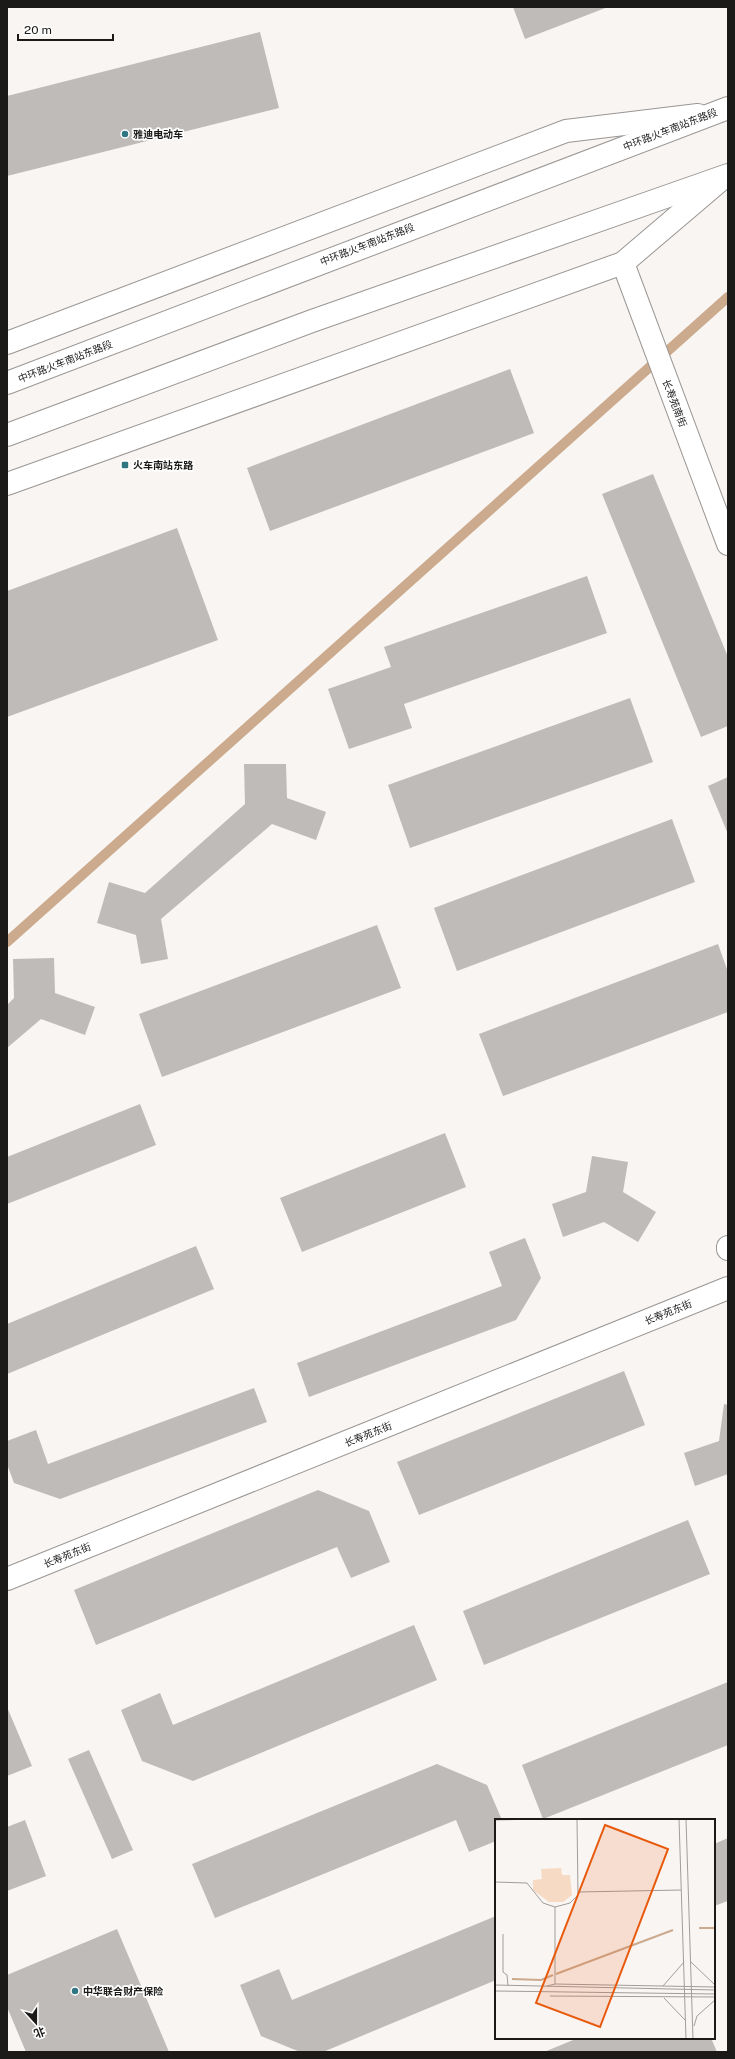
<svg xmlns="http://www.w3.org/2000/svg" width="735" height="2059" font-family="'Public Sans','Noto Sans SC',sans-serif">
	<style>
		.lines { fill: none; stroke-linecap: round; stroke-linejoin: round }
		.stream { stroke: #cbaa8d; stroke-width: 10 }
		.building { fill: #bebbb9 }
		.street-casing { stroke: #999694; stroke-width: 24 }
		.secondary-casing { stroke: #999694; stroke-width: 24 }
		.primary-casing { stroke: #999694; stroke-width: 24 }
		.street { stroke: #fff; stroke-width: 22 }
		.secondary { stroke: #fff; stroke-width: 22 }
		.primary { stroke: #fff; stroke-width: 22 }
		.poi-dot { fill: #307683; stroke: #fff; stroke-width: 1.5 }
		.labels { text-anchor: middle; stroke-width: 3.5; stroke-linejoin: round; paint-order: stroke }
		.street-label { font-size: 10px; fill: #1b1a19; stroke: #fff }
		.poi-label { font-size: 10px; font-weight: bold; fill: #1b1a19; stroke: #fff; text-anchor: start }
		.inset-river { fill: none; stroke: #cbaa8d; stroke-width: 2 }
		.inset-road { fill: none; stroke: #a09d9b; stroke-width: 1 }
		.view { fill: #e8590c; fill-opacity: 0.15; stroke: #e8590c; stroke-width: 2 }
		.inset-edge { fill: none; stroke: #1b1a19; stroke-width: 2 }
	</style>
	<rect width="100%" height="100%" fill="#f9f5f2"/>
	<g class="lines">
		<polyline class="stream" points="7,942 728,297"/>
	</g>
	<g class="building">
		<polygon points="513,7 608,7 525,39"/>
		<polygon points="260,32 279,108 7,176 7,96"/>
		<polygon points="510,369 534,433 270,531 247,468"/>
		<polygon points="653,474 728,657 728,726 701,737 602,494"/>
		<polygon points="177,528 218,640 7,717 7,591"/>
		<polygon points="587,576 607,633 404,704 412,728 349,749 328,689 391,667 384,647"/>
		<polygon points="630,698 653,762 410,848 388,785"/>
		<polygon points="244,764 286,764 287,798 326,812 316,840 272,824 161,919 168,959 141,964 136,935 97,923 109,882 145,893 245,804"/>
		<polygon points="728,777 728,834 708,786"/>
		<polygon points="672,819 695,882 457,971 434,908"/>
		<polygon points="377,925 401,988 162,1077 139,1014"/>
		<polygon points="718,944 728,972 728,1012 503,1096 479,1034"/>
		<polygon points="54,958 55,993 95,1007 85,1035 41,1019 7,1048 7,1005 14,998 13,959"/>
		<polygon points="140,1104 156,1145 7,1204 7,1157"/>
		<polygon points="445,1133 466,1187 302,1252 280,1198"/>
		<polygon points="592,1156 628,1162 623,1192 656,1212 638,1242 604,1222 563,1237 552,1204 586,1192"/>
		<polygon points="525,1238 541,1278 516,1320 309,1397 297,1363 502,1286 489,1252"/>
		<polygon points="196,1246 214,1289 7,1374 7,1324"/>
		<polygon points="624,1371 645,1425 419,1515 397,1462"/>
		<polygon points="254,1388 267,1422 60,1499 14,1483 7,1464 7,1441 36,1430 48,1464"/>
		<polygon points="724,1404 728,1405 728,1474 695,1486 684,1453 719,1441"/>
		<polygon points="318,1490 369,1511 390,1562 351,1578 337,1547 96,1645 74,1590"/>
		<polygon points="688,1520 710,1574 484,1665 463,1611"/>
		<polygon points="414,1625 437,1680 193,1781 142,1761 121,1710 160,1693 173,1725"/>
		<polygon points="728,1682 728,1745 543,1819 522,1765"/>
		<polygon points="7,1707 32,1766 7,1776"/>
		<polygon points="89,1750 133,1850 112,1859 68,1759"/>
		<polygon points="437,1764 487,1785 502,1820 496,1820 496,1841 469,1852 456,1820 215,1918 192,1864"/>
		<polygon points="25,1820 46,1876 7,1891 7,1827"/>
		<polygon points="728,1838 728,1901 714,1906 714,1844"/>
		<polygon points="496,1916 496,1980 323,2052 300,2052 261,2036 240,1985 279,1969 292,2000"/>
		<polygon points="117,1929 169,2052 26,2052 7,2007 7,1975"/>
		<polygon points="578,2038 711,2038 717,2052 544,2052"/>
	</g>
	<g class="lines">
		<defs>
			<g id="street">
				<polyline points="623,263 728,544"/>
				<polyline points="728,1247 728,1249"/>
				<polyline points="7,1579 728,1288"/>
			</g>
			<g id="secondary">
				<polyline points="7,343 566,131 698,115"/>
				<polyline points="7,484 623,263 724,177"/>
			</g>
			<g id="primary">
				<polyline points="7,383 728,108"/>
				<polyline points="7,435 312,321 728,175"/>
			</g>
		</defs>
		<use href="#street" class="street-casing"/>
		<use href="#secondary" class="secondary-casing"/>
		<use href="#primary" class="primary-casing"/>
		<use href="#street" class="street"/>
		<use href="#secondary" class="secondary"/>
		<use href="#primary" class="primary"/>
	</g>
	<g class="poi-dot">
		<circle cx="125" cy="134" r="4"/>
		<rect x="121" y="461" width="8" height="8" rx="2"/>
		<circle cx="75" cy="1991" r="4"/>
	</g>
	<g class="labels">
		<g class="street-label">
			<text transform="translate(670 129) rotate(-21)" y="4">中环路火车南站东路段</text>
			<text transform="translate(367 244) rotate(-21)" y="4">中环路火车南站东路段</text>
			<text transform="translate(65 361) rotate(-21)" y="4">中环路火车南站东路段</text>
			<text transform="translate(675 403) rotate(69)" y="4">长寿苑南街</text>
			<text transform="translate(668 1312) rotate(-22)" y="4">长寿苑东街</text>
			<text transform="translate(368 1434) rotate(-22)" y="4">长寿苑东街</text>
			<text transform="translate(67 1555) rotate(-22)" y="4">长寿苑东街</text>
		</g>
		<g class="poi-label">
			<text x="133" y="138">雅迪电动车</text>
			<text x="133" y="469">火车南站东路</text>
			<text x="83" y="1995">中华联合财产保险</text>
		</g>
	</g>
	<g transform="translate(495 1819)">
		<rect width="220" height="220" fill="#f9f5f2"/>
		<path d="M66,49L67,56H75L77,76L68,83H54L38,71V61L47,60L46,50Z" fill="#f6dac3"/>
		<path class="inset-river" d="M204,109H220M61,155L178,111M17,160L46,161L58,156"/>
		<path class="inset-road" d="M184,0L191,220M191,0L198,220M0,1L45,0M0,63L32,64L48,84L60,88M83,73L186,71M8,115V153L12,156L13,167M196,143L220,166M60,165V88L75,84L83,76L82,0M0,166L220,171M52,167L60,165L220,168M168,167L189,143M0,172L220,175M55,177L220,178M169,179L190,201M199,207L202,197L220,181"/>
		<path class="view" d="M110,6L173,30L105,208L41,184Z"/>
		<rect width="220" height="220" class="inset-edge"/>
	</g>
	<rect width="735" height="2059" fill="none" stroke="#1b1a19" stroke-width="16"/>
	<g transform="translate(36 2023) rotate(159)" stroke="#ffffff" stroke-width="3" paint-order="stroke">
	<path d="M0-3L7 15L0 10L-7 15Z" fill="#1b1a19"/>
	<text y="-6" font-size="11" font-weight="bold" text-anchor="middle" fill="#1b1a19">北</text>
	</g>
	<path d="M18 34v6h95v-6" fill="none" stroke="#1b1a19" stroke-width="2"/>
	<text x="24" y="34" font-size="12" fill="#1b1a19" stroke="#ffffff" stroke-width="3" paint-order="stroke">20 m</text>
</svg>
